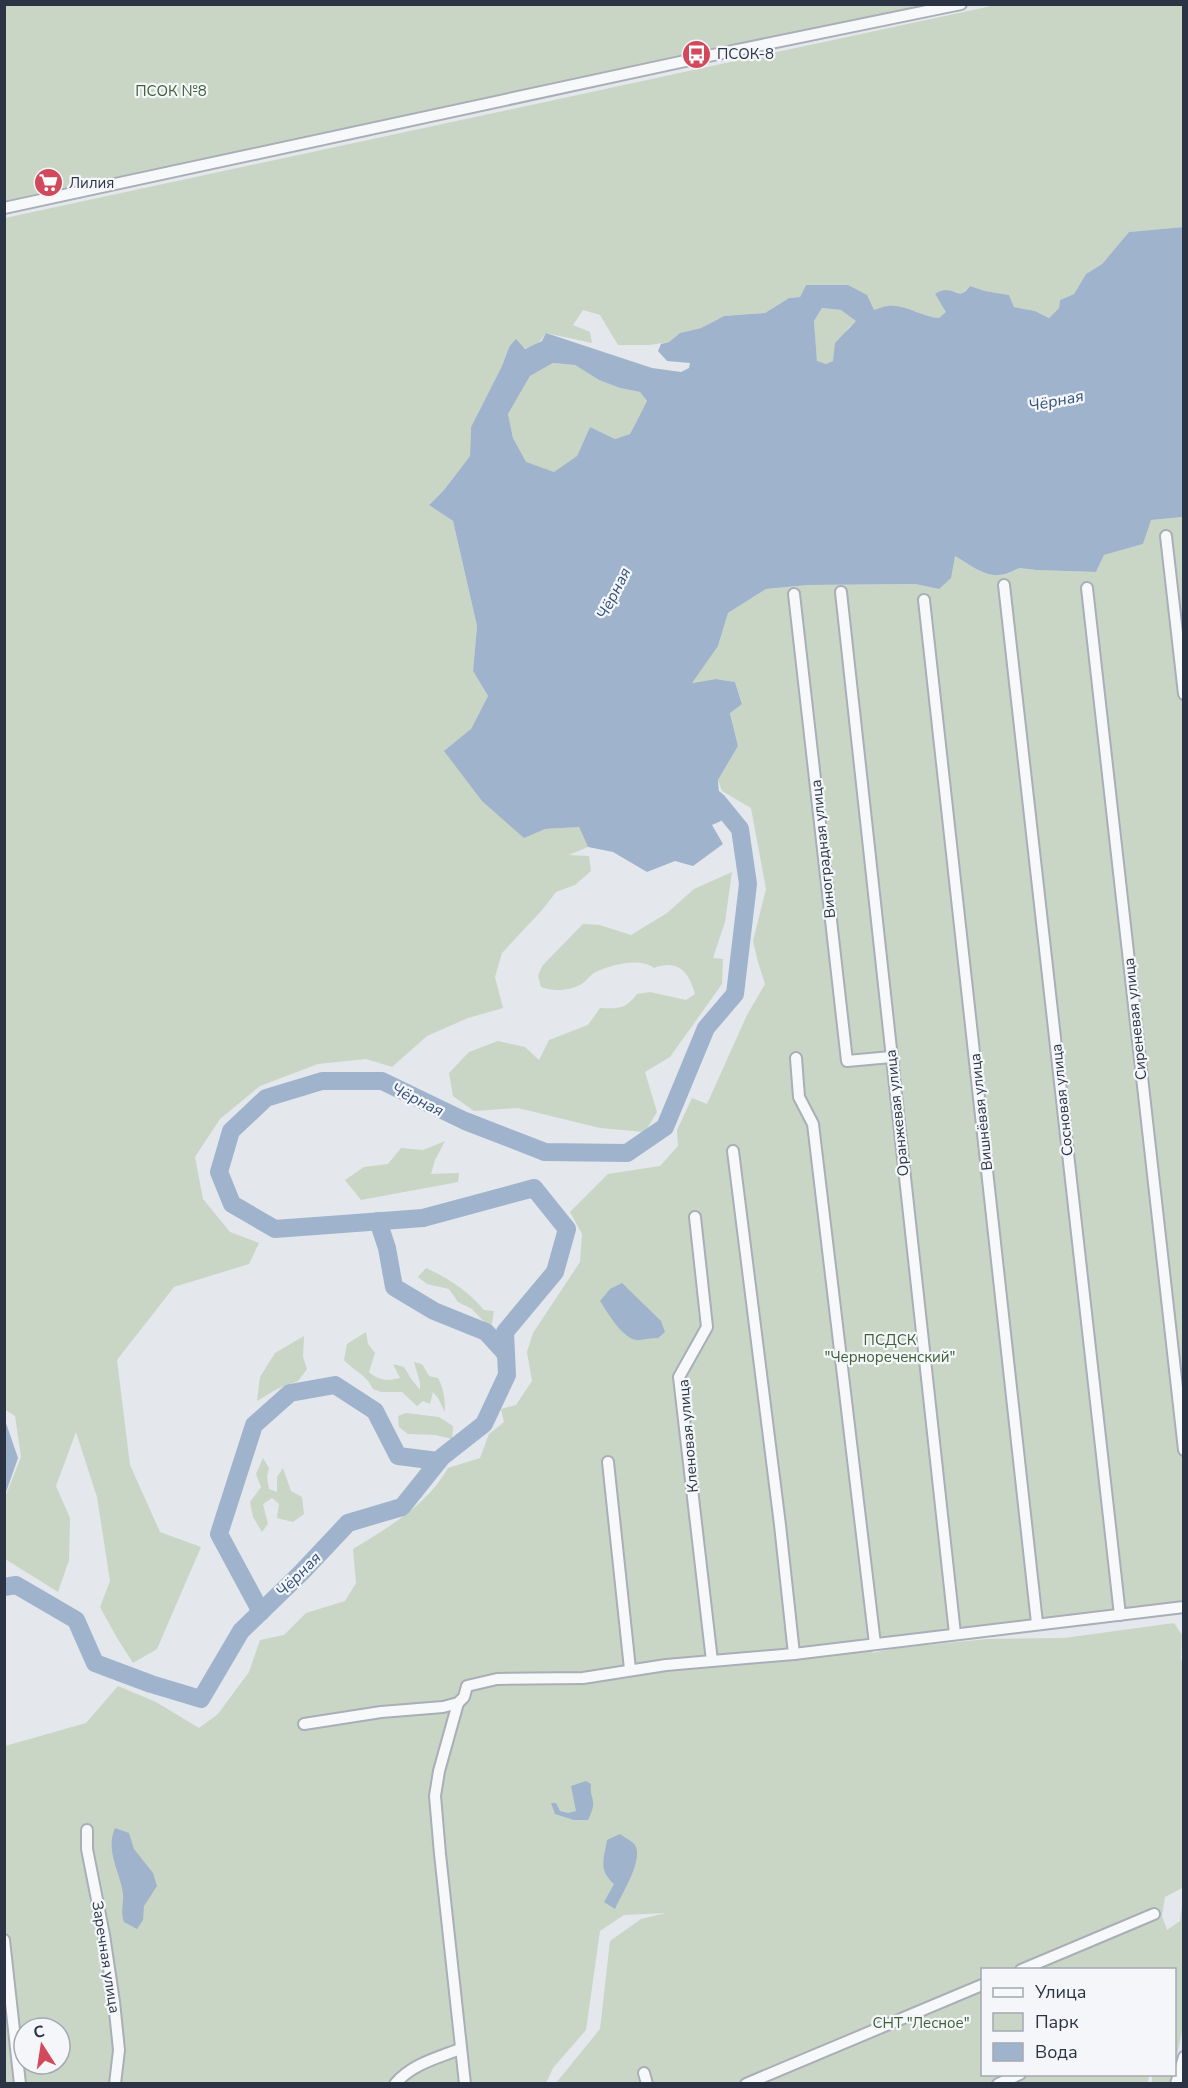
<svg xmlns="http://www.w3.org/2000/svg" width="1188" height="2088" font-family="'Nunito Sans',sans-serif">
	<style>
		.green { fill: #c9d6c5; fill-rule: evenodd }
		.water { fill: #9fb4cc; fill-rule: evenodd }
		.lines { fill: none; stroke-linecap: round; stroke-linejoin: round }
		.river { stroke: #9fb4cc; stroke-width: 18 }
		.street-casing { stroke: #a9aeb7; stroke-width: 14 }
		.street { stroke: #f7f8fa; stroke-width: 10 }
		.labels { text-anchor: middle; stroke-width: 4.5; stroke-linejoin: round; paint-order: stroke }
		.poi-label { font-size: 15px; fill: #2b3445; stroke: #f4f6f9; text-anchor: start }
		.park-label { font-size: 15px; fill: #3f6138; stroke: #f4f6f9 }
		.street-label { font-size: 15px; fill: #2b3445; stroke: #f4f6f9 }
		.water-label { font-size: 16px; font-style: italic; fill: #34527a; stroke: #f4f6f9 }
	</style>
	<rect width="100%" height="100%" fill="#e4e7ec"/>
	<g class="green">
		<polygon points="4,5 966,5 817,40 624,79 5,215"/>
		<path d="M996,5H1183V227L1129,232L1102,264L1086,274L1074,294L1060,300L1059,308L1049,318L1035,311L1014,307L1009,295L985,291L970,286C960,299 958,290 946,290C942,290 939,292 935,294L947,312L939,318L926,317L915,311L874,310L848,285H806L800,297L789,298L765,313L724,316L701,328L680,333L669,342L649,345H618L600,315L583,310L573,325L590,332L592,343L546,333C537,349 526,350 509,346L502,366L471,427L470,456L444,490L429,505L453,521L477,626L473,671L488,696L471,729L545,829L579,827L588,847L569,855L589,856L591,871L575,885L556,892L543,909L502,953L495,977L503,1008L468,1018L427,1036L392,1067L366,1059L318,1064L260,1086L220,1119L195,1157L203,1199L230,1232L259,1243L249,1264L174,1287L117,1360L130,1465L160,1532L201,1547L157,1649L133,1663L117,1638L100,1607L110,1581L97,1497L76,1432L56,1486L70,1518L69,1560L58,1592L5,1559L4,1500L21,1457L15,1416L4,1409L5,218Z"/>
		<polygon points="822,308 841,310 857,321 848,328 833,361 826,364 817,362 814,321"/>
		<polygon points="553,363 575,365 599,380 620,388 640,392 647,401 630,434 615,439 590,427 577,456 554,473 526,463 513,438 508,414 530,376"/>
		<path d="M1183,517V1614L877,1645L872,1653L898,1648L987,1639L1064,1638L1174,1623L1182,1635L1181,1659L1184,1666V1887L1165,1897L1162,1916L1167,1930L1180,1921L1183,1898V2028L1175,2064L1174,1970H982V2074L1149,2075L1148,2083H556L600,2029L610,1941L641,1919L666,1913L624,1915L600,1931L586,2030L553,2068L546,2083L5,2084V1746L86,1723L118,1686L156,1702L199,1728L218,1714L249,1672L260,1640L284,1635L306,1613L345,1601L356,1583L353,1549C389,1527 427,1505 448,1468L480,1458L489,1434L504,1422L501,1409L516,1405L532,1381L527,1352L533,1333L580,1262L582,1234L570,1212L608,1174L660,1166L678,1146L677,1130L692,1098L707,1104L747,1015L765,984L758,962L753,941L766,889L751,808L722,791L718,780L738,746L730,712L742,703L735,682L716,679L691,683L718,646L728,613L766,589L808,585L915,584L939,589L955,556C977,570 994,584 1019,568L1036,570L1096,572L1104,555L1143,544L1150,520ZM24,2028H60V2064H24Z"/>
		<path d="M732,872L725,922L713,958L723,959L722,984L670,1057L645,1072L657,1112L645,1132L600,1128L518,1108L474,1111L453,1096L449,1073L469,1052L498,1041L525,1047L539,1060L549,1040L588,1025L600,1008C618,1009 626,1009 637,994L650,992L686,1000L695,994C689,972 678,959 654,968C640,957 612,965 598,971C592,973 588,979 583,983C571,991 554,992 541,987L538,976L542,966L583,924L600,925L631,935L667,913L694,889Z"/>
		<polygon points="445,1141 435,1160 431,1174 459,1173 458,1182 361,1200 345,1180 364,1167 388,1164 401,1148 423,1150"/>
		<path d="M426,1268C448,1278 468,1291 484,1310L494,1311L491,1329L472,1309L458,1302L449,1289L427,1284L418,1277Z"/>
		<path d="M366,1332L368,1344L375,1353L369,1372C379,1381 388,1381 400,1378L393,1364L404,1367L412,1380L420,1390V1383L414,1362L422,1364L429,1376L438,1378C444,1389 445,1399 445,1412L438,1398L433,1392L430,1404L423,1401L417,1406L402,1392H381L373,1389C366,1374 355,1372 344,1360L347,1344Z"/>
		<polygon points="304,1336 303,1357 307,1369 298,1381 277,1389 257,1401 260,1377 275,1353"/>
		<polygon points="406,1413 439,1417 453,1426 452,1439 435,1435 408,1434 399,1427 398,1416"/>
		<polygon points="263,1458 269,1468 267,1477 269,1489 277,1492 277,1477 283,1468 291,1491 302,1497 304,1514 293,1522 277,1518 279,1504 272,1498 263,1504 268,1524 262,1532 253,1517 250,1502 261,1487 256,1474"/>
		<polygon points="1152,2075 1152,2074 1172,2075 1169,2084 1152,2083"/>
	</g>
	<g class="water">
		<path d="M1183,227V517L1151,520L1143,544L1104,555L1096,572L1036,570L1019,568C993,584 978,570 955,556L951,578L939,589L915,584L808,585L766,589L728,613L718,646L692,683L716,679L735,682L742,704L730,713L738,746L718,780L721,821L712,825L723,844L693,866L675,861L647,872L613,852L588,847L579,827L545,829L524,838L482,801L444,751L471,729L488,696L473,671L477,626L453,521L429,505L444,490L470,456L471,427L502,366L509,347L516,339L525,349L542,341L546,333L652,368L681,372L689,368L690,363L667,361L658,351L661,344L669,342L680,333L701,328L724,316L765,313L789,298L800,297L806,285H848L867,295L874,310C878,309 884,306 888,306C905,304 922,317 939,318L946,312L935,294C938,292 942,290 946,290C957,290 960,300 970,286L985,291L1009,295L1014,307L1035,311L1049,318L1059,308L1060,300L1074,294L1086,274L1102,264L1129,232ZM822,308L841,310L856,321L835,343L833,361L826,364L817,361L814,321ZM553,363L575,365L599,380L620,388L640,392L647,401L630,434L615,439L590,427L577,456L554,472L526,462L513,438L508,414L530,376Z"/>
		<path d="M622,1283L661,1321L665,1332L658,1338C651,1338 646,1339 640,1340C624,1342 608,1313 600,1301L610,1289Z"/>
		<polygon points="5,1420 18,1458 5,1495 4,1495"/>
		<path d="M586,1781L591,1784C589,1801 599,1798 588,1820H574L555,1814L551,1803H556L560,1811L568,1813L576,1811L571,1786Z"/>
		<path d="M115,1828L129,1833L134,1849L153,1873L157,1886L144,1906L143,1920L137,1929L124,1922C120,1912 124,1904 123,1893C120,1872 105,1850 115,1828Z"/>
		<path d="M620,1834C624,1837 632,1841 635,1845C644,1860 621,1895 615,1909L604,1902L614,1884C598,1870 604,1859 607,1840Z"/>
	</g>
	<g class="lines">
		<g class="river">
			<polyline points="378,1221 387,1248 394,1287 434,1311 486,1332 506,1354"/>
			<polyline points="4,1587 16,1585 76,1620 95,1663 151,1684 201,1699 241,1631 302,1572 348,1523 402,1507 442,1457 484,1424 507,1375 505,1332 555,1272 567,1229 534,1188 423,1218 275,1229 232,1204 219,1172 231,1131 266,1098 322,1081 382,1081 465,1121 545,1152 627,1153 665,1127 706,1028 735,994 748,884 740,829 718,802 700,787"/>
			<polyline points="261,1612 219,1534 254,1425 290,1393 335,1385 375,1411 398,1456 438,1461"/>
		</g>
		<defs>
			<g id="street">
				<polyline points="4,208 713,55 961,4"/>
				<polyline points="1166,536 1184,694"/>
				<polyline points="1004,585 1120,1615"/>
				<polyline points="1087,588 1184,1450"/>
				<polyline points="841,592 955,1634"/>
				<polyline points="794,594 847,1061 891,1057"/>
				<polyline points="924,600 1037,1623"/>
				<polyline points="796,1058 799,1097 813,1124 875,1644"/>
				<polyline points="733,1151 780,1525 794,1654"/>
				<polyline points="695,1217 707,1327 679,1377 712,1661"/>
				<polyline points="608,1462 630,1669"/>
				<polyline points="458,1703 439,1771 435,1796 440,1854 465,2084"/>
				<polyline points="304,1724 381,1712 443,1707 458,1703 464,1697 467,1686 497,1679 583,1678 666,1665 794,1654 1184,1607"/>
				<polyline points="87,1830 87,1849 104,1935 114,2002 119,2050 115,2084"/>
				<polyline points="4,1940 20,2084"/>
				<polyline points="1021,1970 1154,1914"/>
				<polyline points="644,2073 647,2084"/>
				<path d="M395,2084C412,2064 437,2058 460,2049"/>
				<polyline points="746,2084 982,1985"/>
				<polyline points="998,2084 1020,2074"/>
				<polyline points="1176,2084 1184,2057"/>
			</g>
		</defs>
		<use href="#street" class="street-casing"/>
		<use href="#street" class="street"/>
	</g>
	<defs>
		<symbol id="bus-disc" viewBox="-11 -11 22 22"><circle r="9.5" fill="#d1495b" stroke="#f4f6f9"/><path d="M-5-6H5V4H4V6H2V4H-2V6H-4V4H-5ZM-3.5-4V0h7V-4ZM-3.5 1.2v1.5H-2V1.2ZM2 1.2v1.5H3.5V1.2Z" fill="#fff"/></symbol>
		<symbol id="supermarket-disc" viewBox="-11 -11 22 22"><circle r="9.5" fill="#d1495b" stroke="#f4f6f9"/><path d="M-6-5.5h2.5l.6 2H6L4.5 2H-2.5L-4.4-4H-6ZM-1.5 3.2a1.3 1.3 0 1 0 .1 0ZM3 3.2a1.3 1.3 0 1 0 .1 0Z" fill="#fff"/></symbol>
	</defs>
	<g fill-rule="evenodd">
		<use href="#bus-disc" x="680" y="38" width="33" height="33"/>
		<use href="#supermarket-disc" x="32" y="166" width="33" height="33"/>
	</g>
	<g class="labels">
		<g class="poi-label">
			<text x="717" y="59">ПСОК-8</text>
			<text x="69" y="188">Лилия</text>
		</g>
		<g class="park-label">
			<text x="171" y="96">ПСОК №8</text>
			<text x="890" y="1345">ПСДСК<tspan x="890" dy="17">"Чернореченский"</tspan></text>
			<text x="921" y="2028">СНТ "Лесное"</text>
		</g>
		<g class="street-label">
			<text transform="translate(823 849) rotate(-96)" y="5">Виноградная улица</text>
			<text transform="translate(1135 1019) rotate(-96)" y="5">Сиреневая улица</text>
			<text transform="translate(1062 1100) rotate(-96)" y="5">Сосновая улица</text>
			<text transform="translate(981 1112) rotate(-96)" y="5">Вишнёвая улица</text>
			<text transform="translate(897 1113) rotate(-96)" y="5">Оранжевая улица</text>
			<text transform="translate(688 1436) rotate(-95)" y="5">Кленовая улица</text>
			<text transform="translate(106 1957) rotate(81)" y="5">Заречная улица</text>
		</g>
		<g class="water-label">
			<text transform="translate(1056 400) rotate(-11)" y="6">Чёрная</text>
			<text transform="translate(613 593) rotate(-63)" y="6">Чёрная</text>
			<text transform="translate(418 1099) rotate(26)" y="6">Чёрная</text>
			<text transform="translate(298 1574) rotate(-45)" y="6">Чёрная</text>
		</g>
	</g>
	<rect width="1188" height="2088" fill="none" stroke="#2b3445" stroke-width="12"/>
	<rect x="981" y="1968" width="195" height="108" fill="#f4f6f9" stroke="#a4a8b1" stroke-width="1.5"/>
	<rect x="993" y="1988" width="30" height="9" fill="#f7f8fa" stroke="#a4a8b1" stroke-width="1.5"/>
	<text x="1035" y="1998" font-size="18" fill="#2b3445">Улица</text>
	<rect x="993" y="2013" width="30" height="18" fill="#c9d6c5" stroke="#a4a8b1" stroke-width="1.5"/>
	<text x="1035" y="2028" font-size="18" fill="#2b3445">Парк</text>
	<rect x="993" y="2043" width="30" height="18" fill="#9fb4cc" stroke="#a4a8b1" stroke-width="1.5"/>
	<text x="1035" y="2058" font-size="18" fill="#2b3445">Вода</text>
	<g transform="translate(42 2046) rotate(348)"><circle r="28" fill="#f4f6f9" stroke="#a4a8b1" stroke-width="1.5"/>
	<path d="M0-4.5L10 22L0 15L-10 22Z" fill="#d1495b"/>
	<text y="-9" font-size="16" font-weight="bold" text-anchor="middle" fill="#2b3445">С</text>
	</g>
</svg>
